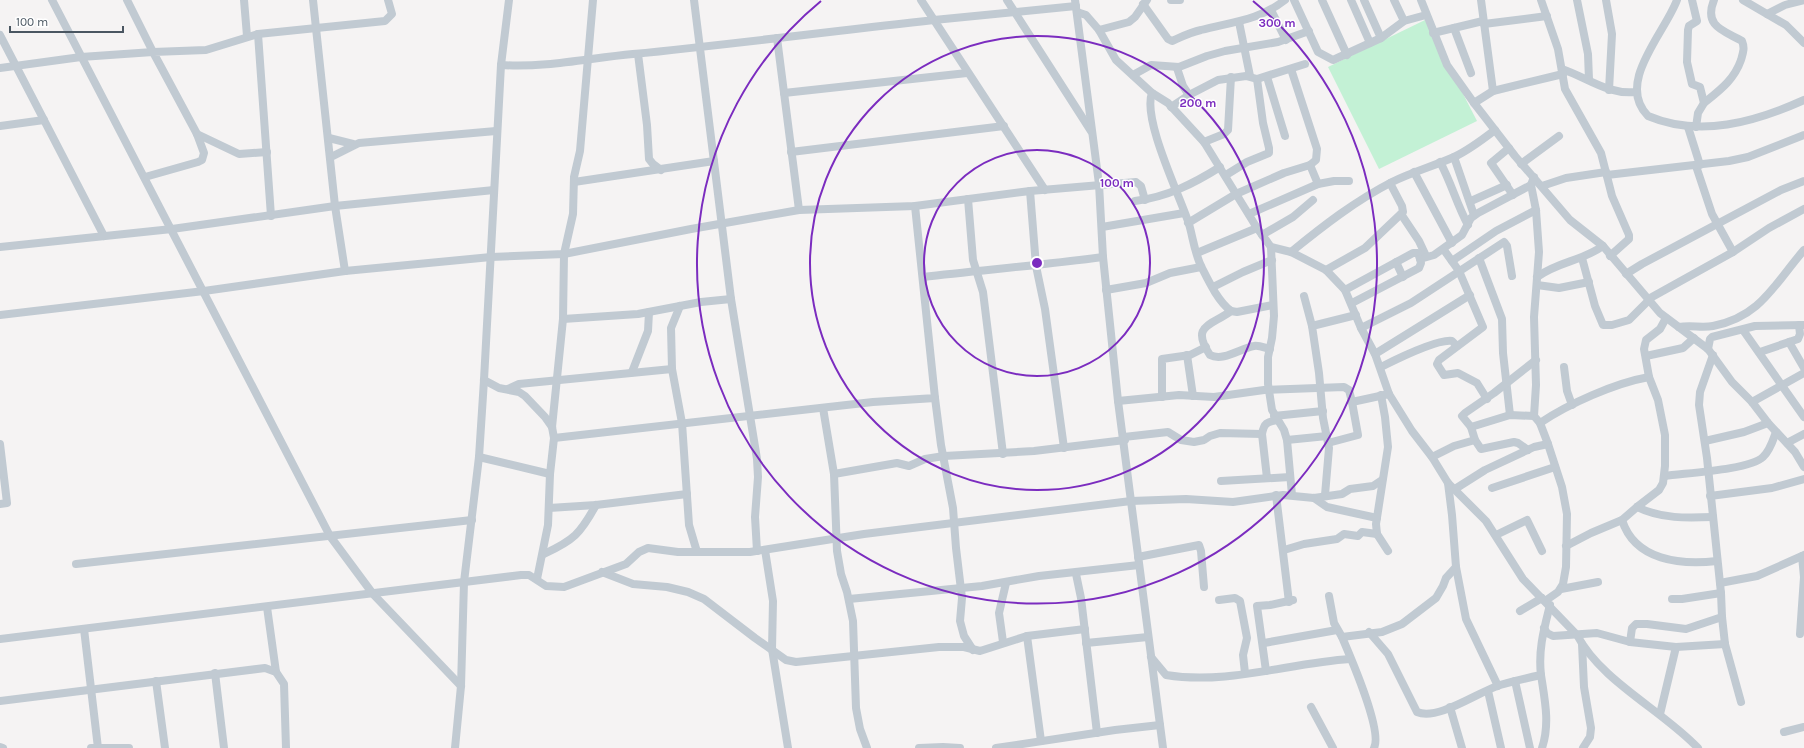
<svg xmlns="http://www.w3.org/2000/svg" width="1804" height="748" font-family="Karla,sans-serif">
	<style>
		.green { fill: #c3f1d5 }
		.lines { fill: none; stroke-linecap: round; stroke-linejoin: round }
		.minor { stroke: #c1cad2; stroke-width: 8 }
		.ring { fill: none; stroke: #7b2cbf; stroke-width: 2 }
		.centre { fill: #7b2cbf; stroke: #fff; stroke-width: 2 }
		.ring-label { font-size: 12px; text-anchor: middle; font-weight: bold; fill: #7b2cbf; stroke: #fff; stroke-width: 3; stroke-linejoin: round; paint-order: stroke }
	</style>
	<rect width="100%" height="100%" fill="#f5f3f3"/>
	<polygon class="green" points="1425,20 1477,121 1379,169 1328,67"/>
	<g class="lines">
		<g class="minor">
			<polyline points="52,0 330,536 373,594 461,686"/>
			<polyline points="244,0 247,36"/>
			<polyline points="313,0 335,206 345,271"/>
			<polyline points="694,0 731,299 757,459 758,477 755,517 757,551"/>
			<polyline points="1007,0 1091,131"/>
			<polyline points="1075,0 1099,184 1103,257 1118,401 1163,748"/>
			<polyline points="1171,0 1180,0"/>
			<polyline points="1294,0 1318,52 1333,60 1381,38 1404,21 1426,15"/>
			<polyline points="1322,0 1347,55"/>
			<polyline points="1351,0 1370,43"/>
			<polyline points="1364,0 1381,38"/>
			<polyline points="1394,0 1404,21"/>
			<polyline points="1421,0 1447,65 1474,103"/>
			<polyline points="1481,0 1493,91"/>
			<polyline points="1541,0 1558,49 1565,89 1601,153 1612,196 1629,235 1629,239 1610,256"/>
			<polyline points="1577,0 1588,54 1589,80"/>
			<polyline points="1606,0 1612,34 1609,90"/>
			<path d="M1677,0C1665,33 1615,83 1648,116C1700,138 1755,122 1804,100"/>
			<polyline points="1692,0 1697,21 1689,26 1688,30 1687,62 1692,84 1700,87 1704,103 1698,113 1696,127"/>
			<polyline points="1743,0 1786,25 1804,43"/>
			<path d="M1143,4L1168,39L1172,41C1181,37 1191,32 1201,30C1231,22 1260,20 1285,0"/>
			<polyline points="1271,10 1286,40"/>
			<path d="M1077,12L1086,15L1099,30L1116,60L1152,93L1168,103L1204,142L1257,228L1271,247L1291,252L1326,270L1345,290L1361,328L1375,354L1389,394L1412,431L1432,457L1448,483L1486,521L1523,579L1577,635C1601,681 1662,710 1698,748"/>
			<polyline points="1767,14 1785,5 1804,0"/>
			<polyline points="1239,22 1250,76"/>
			<polyline points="1484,24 1547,16"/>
			<polyline points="1454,28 1471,73"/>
			<polyline points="1099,30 1129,22 1135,17 1147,0"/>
			<polyline points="1433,33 1483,21"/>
			<polyline points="258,34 271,216"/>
			<polyline points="0,35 104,236"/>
			<polyline points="777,38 799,210"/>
			<polyline points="638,54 647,125 649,159 653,164 661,170"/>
			<path d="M501,65C546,68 589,58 633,54C734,44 834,31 934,20L921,0"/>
			<polyline points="0,68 81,57 153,52 127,0"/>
			<polyline points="1177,68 1183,86 1189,95"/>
			<path d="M1562,69C1588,78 1608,95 1636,92"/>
			<polyline points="1563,74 1493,91 1474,103 1515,156 1570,220 1603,246 1660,313 1708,349 1732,382 1752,402 1768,423 1795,452 1804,467"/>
			<polyline points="1133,75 1151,65 1179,67 1207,56 1225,51 1278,42 1309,31"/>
			<polyline points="1267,77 1285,136"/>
			<polyline points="784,93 967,73"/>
			<path d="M1152,93C1142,119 1180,196 1189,224C1193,238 1195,255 1202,268C1209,282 1218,301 1231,311L1237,312L1273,305"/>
			<path d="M1704,103C1720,90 1734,80 1741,60C1743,53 1745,48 1742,41C1725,31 1703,27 1714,0"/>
			<polyline points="1171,107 1189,95 1218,80 1246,76 1257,79 1305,64"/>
			<polyline points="0,126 44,120"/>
			<polyline points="1688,127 1700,165"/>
			<polyline points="197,134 239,154 267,152"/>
			<polyline points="329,138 353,144"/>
			<polyline points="1204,142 1224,134 1228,130 1231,77"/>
			<polyline points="1509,148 1491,163 1513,195"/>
			<polyline points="791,152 1004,126"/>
			<polyline points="331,157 359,143 496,131"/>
			<polyline points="1454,157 1474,215"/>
			<path d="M1440,162C1451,182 1457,205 1468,225"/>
			<polyline points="1521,164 1559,136"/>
			<polyline points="1310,165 1318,184"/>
			<polyline points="1696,166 1712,214 1733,252"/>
			<polyline points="1414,172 1452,243"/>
			<polyline points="1226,175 1247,162 1269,153 1269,148 1263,123 1257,79"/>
			<polyline points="1607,175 1729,161 1748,157 1804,135"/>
			<polyline points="145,177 198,162 202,160 204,153 197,134 153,52 206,50 258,34 385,21 392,14 388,0"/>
			<polyline points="1534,177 1531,185 1536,210 1539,252 1534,317 1536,385 1534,416 1540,423 1548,444 1562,487 1567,514 1566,567 1563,584 1558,592 1545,601"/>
			<polyline points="574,182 714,161"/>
			<polyline points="1542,186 1566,178 1606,172"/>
			<polyline points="1045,190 934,20 1076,6"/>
			<polyline points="1030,191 1036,266 1045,309 1064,448"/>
			<polyline points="968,199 973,260 983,292 1003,454"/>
			<path d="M1135,201C1167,197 1193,184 1220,167"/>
			<polyline points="1471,201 1507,185"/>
			<polyline points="1249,214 1318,184 1334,181 1349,181"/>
			<polyline points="1401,214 1419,241 1426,256"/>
			<polyline points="1188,223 1236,194 1284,173 1310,165 1316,160 1317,149 1291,69"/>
			<polyline points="1102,227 1184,213"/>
			<polyline points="1262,235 1293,217 1313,200"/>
			<polyline points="0,247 172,229 335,206 494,190"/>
			<polyline points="1271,247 1274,316 1272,338 1268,357 1268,384 1272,410 1284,430 1287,440 1292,495"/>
			<polyline points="1444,250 1459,271 1483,327 1439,360 1437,364 1444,375 1458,373 1477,383 1487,399"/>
			<path d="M1291,252C1323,226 1355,201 1392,182C1412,172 1434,166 1454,157C1469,150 1482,140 1495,130"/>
			<polyline points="1197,253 1257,228"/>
			<polyline points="1479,258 1502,319 1503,353 1510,415"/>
			<polyline points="1582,258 1595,306 1603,325 1612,325 1629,320 1652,297 1733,252 1769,228 1804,209"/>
			<polyline points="1452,261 1496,231 1536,210"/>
			<polyline points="1396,262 1403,277"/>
			<polyline points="1326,270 1365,248 1403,212 1402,206 1390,183"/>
			<polyline points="1626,274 1642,264 1781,190 1804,181"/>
			<path d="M923,277C983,270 1043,265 1103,257"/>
			<path d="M1537,277C1559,261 1580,262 1603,246"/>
			<polyline points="1537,285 1559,288 1589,282"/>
			<polyline points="1213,287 1243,272 1272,260"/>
			<polyline points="1106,290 1146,283 1170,273 1201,267"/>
			<polyline points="1345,290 1413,253 1418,253 1420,259 1434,255 1462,235 1471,218 1478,213 1531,185"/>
			<polyline points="1304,296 1312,326"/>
			<polyline points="1352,303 1419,268 1421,263 1420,259"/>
			<polyline points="680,306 671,328 672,369 682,423 689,525 697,552"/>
			<path d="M1231,311C1211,326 1190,325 1210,355C1223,362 1241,348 1254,346C1259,345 1265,348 1270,349"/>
			<polyline points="0,315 204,291 345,271 491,257 564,254 691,229 799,210 915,206 1030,191 1136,182 1141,186 1145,200"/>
			<polyline points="563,319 638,314 701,302 731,299"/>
			<path d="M1679,327C1691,325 1702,328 1713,326C1761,317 1775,283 1804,250"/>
			<polyline points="1361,328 1411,303 1504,242 1507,246 1512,276"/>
			<polyline points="1743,330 1804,417"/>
			<polyline points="1789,342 1804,368"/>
			<polyline points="1708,349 1710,339 1712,337 1755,326 1804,325"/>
			<polyline points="1760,352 1798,339 1800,334 1799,325"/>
			<polyline points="1375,354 1470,295"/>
			<polyline points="1187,355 1193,396"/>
			<polyline points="1713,355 1700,392 1699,405 1707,458 1721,593 1722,617 1725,644 1741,702"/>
			<polyline points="1646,356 1683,348 1694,338"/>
			<path d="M1381,367C1395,360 1438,339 1452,341L1457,346"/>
			<polyline points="1564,367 1567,391 1572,405"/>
			<polyline points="632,372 648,331 649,312"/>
			<polyline points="484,380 499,388 519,392 525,396 545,417 552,427"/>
			<polyline points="508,389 519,384 529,383 672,369"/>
			<polyline points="1381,395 1385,417 1388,447 1376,524 1377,534 1388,551"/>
			<polyline points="1162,397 1162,359 1190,355 1206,347"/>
			<polyline points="935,398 941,445 953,508 956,548 962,598 960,621 964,636 973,650"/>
			<polyline points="1118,401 1179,395 1214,397 1264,390 1344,387 1349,390 1352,402 1389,394"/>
			<polyline points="1752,402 1804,373"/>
			<polyline points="823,408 834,474 837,551 841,574 847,592 853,621 856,708 860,729 867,748"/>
			<polyline points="1274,416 1323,411"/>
			<path d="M1540,423C1568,404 1615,383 1649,377"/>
			<polyline points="1471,427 1510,415 1534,416"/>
			<polyline points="1124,437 1168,432 1181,440 1194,442 1204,440 1210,436 1220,433 1262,434"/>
			<polyline points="554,438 873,402 935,398 915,206"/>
			<polyline points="1287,440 1327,436"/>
			<polyline points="1705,441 1744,432 1768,423"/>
			<polyline points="1328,443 1358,435 1352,402"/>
			<polyline points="1787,443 1804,434"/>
			<polyline points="0,444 7,503 0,504"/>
			<polyline points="1528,450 1518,443 1514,442 1481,449 1475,440 1471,427 1462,416 1465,413 1494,393 1536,360"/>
			<polyline points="479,457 550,474"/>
			<polyline points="1432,457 1454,446 1475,440"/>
			<polyline points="834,474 897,463 909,466 925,459 944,456 1034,451 1125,440"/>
			<path d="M1665,476C1685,473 1750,470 1763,457C1770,451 1773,440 1776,432"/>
			<path d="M1267,478L1262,434C1264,423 1267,422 1277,420"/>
			<polyline points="1221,481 1290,477"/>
			<polyline points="1492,488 1555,467"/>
			<polyline points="1455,489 1485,470 1534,447 1548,444"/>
			<polyline points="1276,495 1289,602"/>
			<polyline points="1325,495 1329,448 1323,418 1319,373 1312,326 1356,315"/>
			<polyline points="1710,496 1772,488 1804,479"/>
			<polyline points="1314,498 1327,507 1377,518"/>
			<path d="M1637,507C1661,519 1687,518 1713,517"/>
			<polyline points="549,508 596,505 687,494"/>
			<path d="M1622,520C1635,561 1681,565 1717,561"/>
			<polyline points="1496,535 1527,520 1542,551"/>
			<polyline points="1566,546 1591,533 1622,520 1637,507 1659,490 1663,483 1665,466 1665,435 1658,400 1649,377 1644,349 1646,340 1660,329 1666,318"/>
			<polyline points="765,550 773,601 772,649 788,748"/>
			<polyline points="1284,550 1304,544 1337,539 1344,534 1358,536 1362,532 1377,534"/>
			<path d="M544,554C574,540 580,534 596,505"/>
			<polyline points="1138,557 1199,545 1201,551 1204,587"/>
			<polyline points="76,564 472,520"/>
			<polyline points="1456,567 1466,619 1498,686"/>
			<polyline points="602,572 633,584 667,587 688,592 704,599 755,638 786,660 796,662 939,647 964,647 980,651 1027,636 1085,629"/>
			<polyline points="1076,574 1081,598 1097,733"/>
			<polyline points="537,579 548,525 550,474 554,438 552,427 563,319 564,254 573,214 574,177 580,151 593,0"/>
			<polyline points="1720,583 1757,576 1802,556"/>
			<polyline points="1561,589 1598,582"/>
			<polyline points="1329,596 1334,623 1342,637 1382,632 1402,624 1436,598 1443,586 1446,578 1456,567 1452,515 1448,483"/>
			<polyline points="849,599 982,586 1039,576 1139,565"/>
			<polyline points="1672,599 1682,599 1721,593"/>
			<polyline points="1219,600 1235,598 1240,601 1247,638 1243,655 1245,673"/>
			<polyline points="267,607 276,672"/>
			<polyline points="1520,611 1542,598"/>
			<polyline points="1544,628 1547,633 1553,636 1597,633 1630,642 1676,647 1725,644"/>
			<polyline points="84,629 98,748"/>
			<path d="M1369,632L1388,654L1417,712C1438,721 1478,692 1500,685C1513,681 1527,678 1541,675C1538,650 1544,629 1550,605"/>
			<polyline points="1800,634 1804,577 1802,556 1804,555"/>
			<polyline points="1027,636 1041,741"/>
			<path d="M1342,637C1350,656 1383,731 1374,748"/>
			<polyline points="0,639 521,575 529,575 546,586 564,587 626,564 639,552 648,548 678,552 750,552 864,534 1131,501 1186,499 1233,502 1283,495 1314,498 1342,494 1350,489 1373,486 1382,480"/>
			<polyline points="1003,642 999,613 1006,583"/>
			<polyline points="1630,642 1632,628 1636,624 1647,624 1686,629 1722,617"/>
			<polyline points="1086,643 1148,637"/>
			<polyline points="1264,643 1337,630"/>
			<polyline points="1582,644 1584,687 1591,728 1590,737 1583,748"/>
			<path d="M1151,657L1166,675C1227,685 1289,663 1350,659"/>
			<polyline points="1266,671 1257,606 1270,605 1293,600"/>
			<polyline points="215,673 224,748"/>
			<path d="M1541,675C1545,701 1550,724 1542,748"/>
			<polyline points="156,681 165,748"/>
			<polyline points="1515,681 1530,748"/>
			<polyline points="1488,691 1501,748"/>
			<polyline points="0,701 265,668 276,672 284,684 286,748"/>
			<polyline points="1311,707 1333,748"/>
			<polyline points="1450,707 1462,748"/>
			<polyline points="1660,714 1676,647"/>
			<polyline points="1784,732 1804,727"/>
			<polyline points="0,747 3,748"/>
			<polyline points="91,748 129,748"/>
			<polyline points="455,748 461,686 464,582 479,457 484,380 501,65 509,0"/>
			<polyline points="919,748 943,747 960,748"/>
			<polyline points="996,748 1115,730 1160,725"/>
		</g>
	</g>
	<g class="ring">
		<circle cx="1037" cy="263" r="113"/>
		<circle cx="1037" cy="263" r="227"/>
		<path d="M1253 1A340 340 0 1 1 821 1"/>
	</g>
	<circle cx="1037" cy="263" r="6" class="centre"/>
	<g class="ring-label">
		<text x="1277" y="27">300 m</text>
		<text x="1198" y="107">200 m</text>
		<text x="1117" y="187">100 m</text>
	</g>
	<path d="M10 26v6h113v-6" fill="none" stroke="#4a5661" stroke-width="2"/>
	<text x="16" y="26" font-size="12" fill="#4a5661" stroke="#ffffff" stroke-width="3" paint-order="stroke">100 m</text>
</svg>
